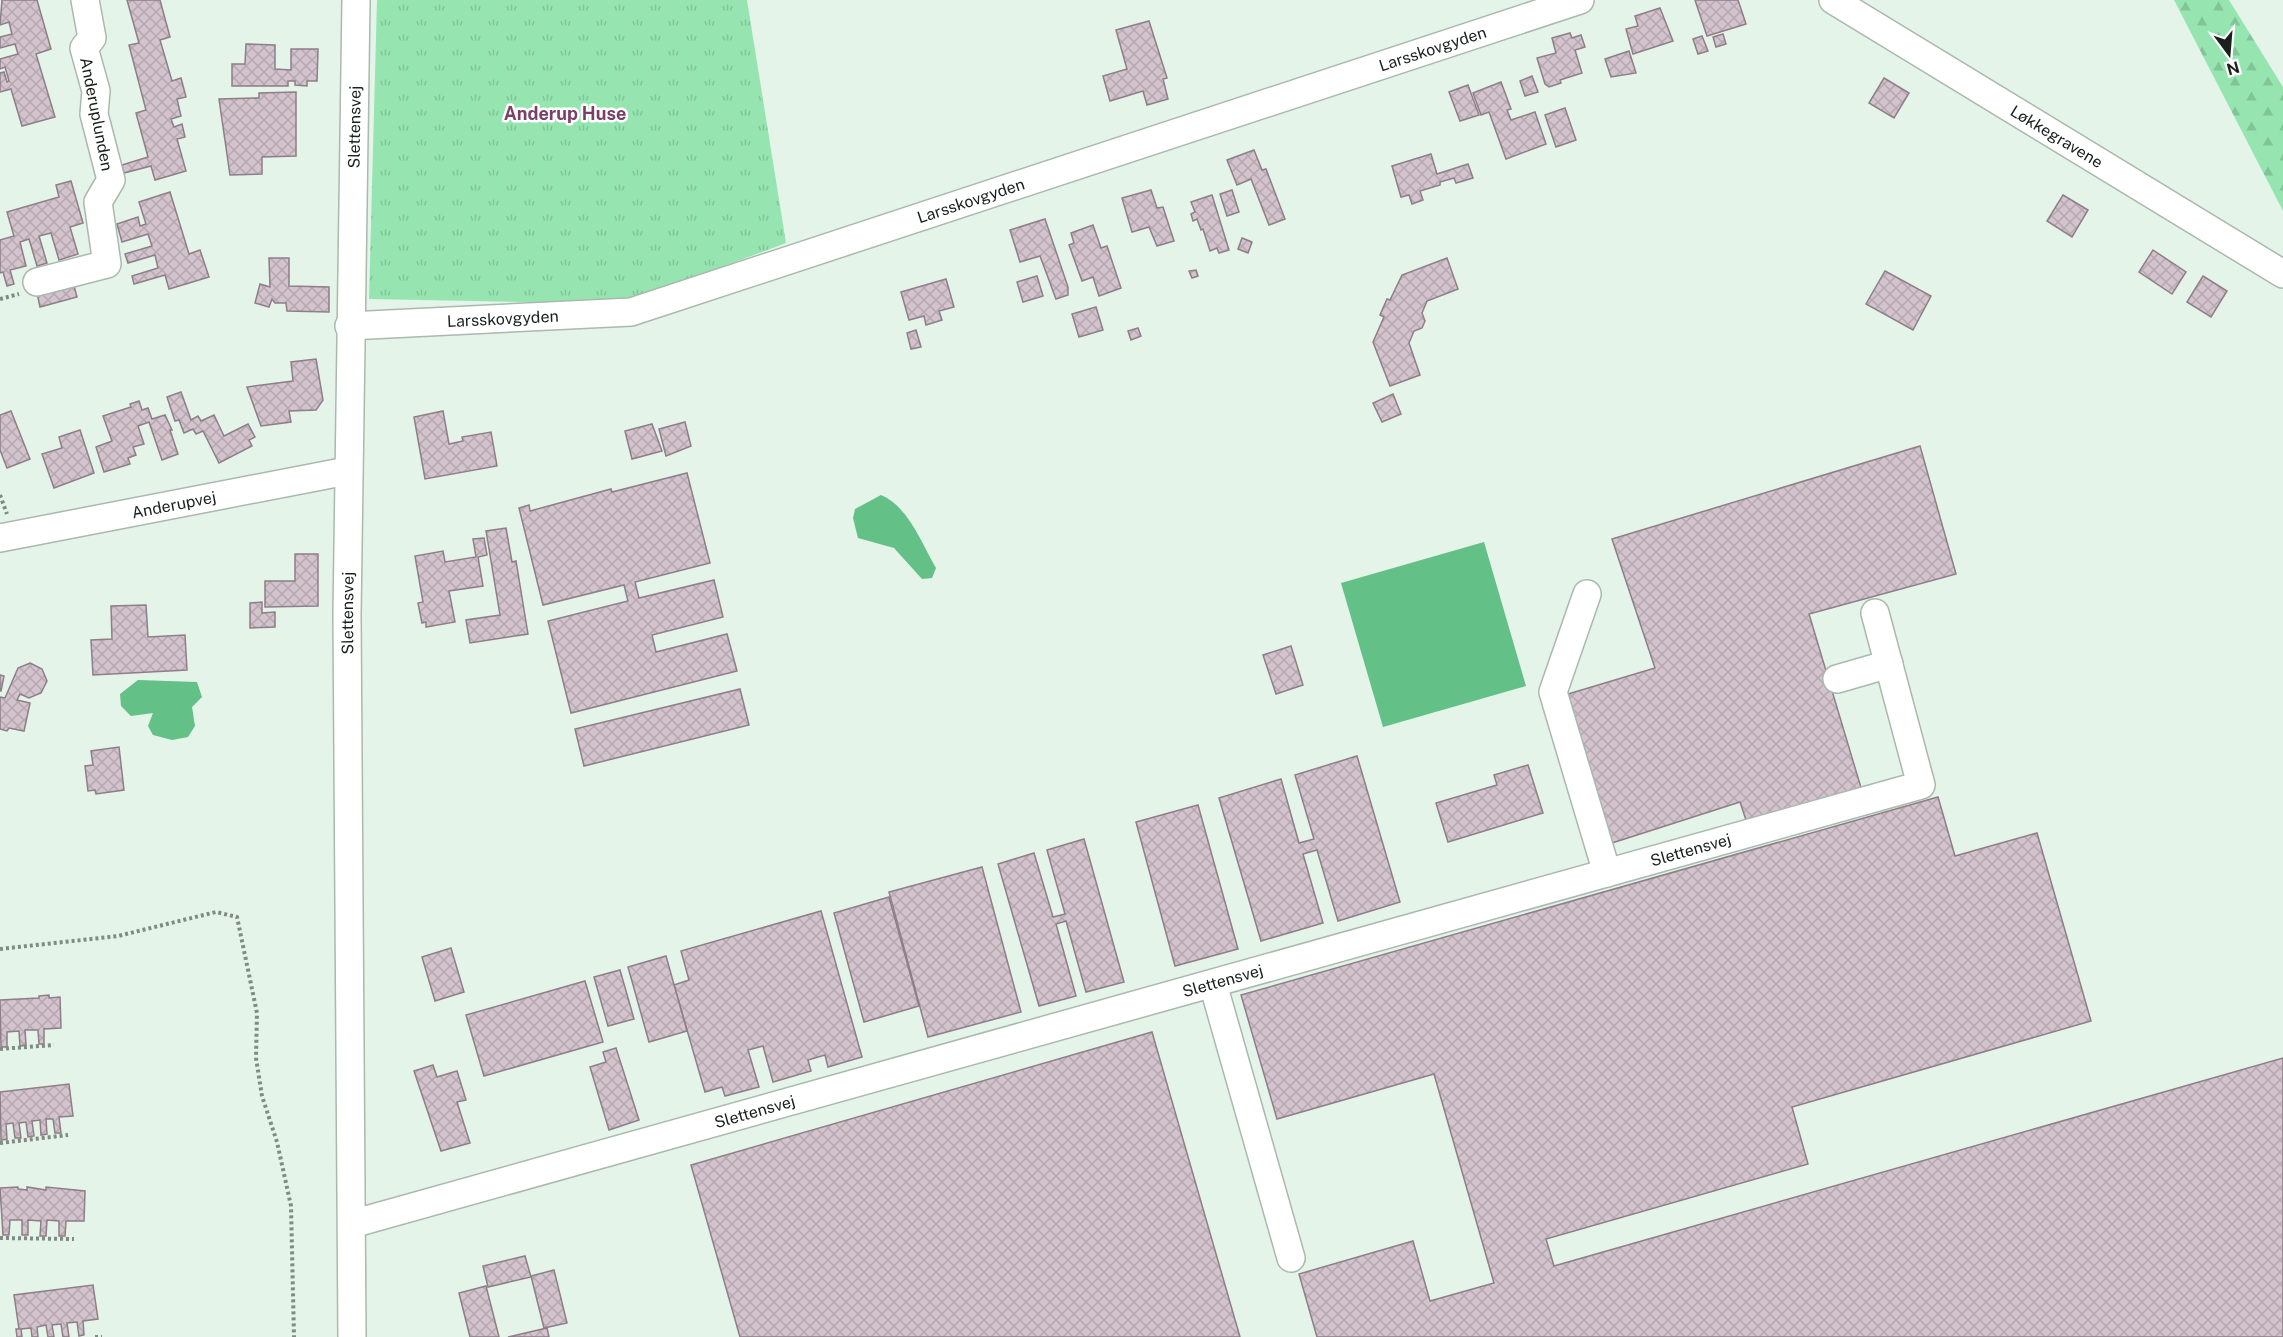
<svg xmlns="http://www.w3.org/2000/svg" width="2283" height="1337" font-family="'Public Sans',sans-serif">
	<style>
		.grass { fill: url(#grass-tufts) }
		.forest { fill: url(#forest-firs) }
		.water { fill: #63c086 }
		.building { fill: url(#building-cross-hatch); stroke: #8d7e87; stroke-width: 1.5 }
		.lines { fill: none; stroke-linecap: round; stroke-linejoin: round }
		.minor-casing { stroke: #aab9ae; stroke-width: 30 }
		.path { stroke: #808b83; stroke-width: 4; stroke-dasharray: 3 3; stroke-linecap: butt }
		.minor { stroke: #fff; stroke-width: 27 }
		.labels { text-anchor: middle; stroke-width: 5; stroke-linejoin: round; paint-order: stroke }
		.street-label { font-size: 16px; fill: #1a201c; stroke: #fff }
		.neighbourhood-label { font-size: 18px; font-weight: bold; fill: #7a3e67; stroke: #fff }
	</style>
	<defs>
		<pattern id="grass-tufts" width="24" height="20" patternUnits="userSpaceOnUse" patternTransform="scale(1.5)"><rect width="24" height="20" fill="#96e5b1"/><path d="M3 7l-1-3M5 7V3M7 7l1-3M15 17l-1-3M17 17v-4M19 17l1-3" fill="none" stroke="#81c498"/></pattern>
		<pattern id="forest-firs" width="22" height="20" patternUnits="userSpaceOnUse" patternTransform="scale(1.5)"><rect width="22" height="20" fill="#96e5b1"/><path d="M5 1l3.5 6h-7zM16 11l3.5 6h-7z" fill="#81c498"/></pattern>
		<pattern id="building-cross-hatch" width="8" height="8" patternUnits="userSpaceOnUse" patternTransform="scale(1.5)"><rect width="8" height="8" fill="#d3c3cd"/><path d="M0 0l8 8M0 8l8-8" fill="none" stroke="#b5a7af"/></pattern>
	</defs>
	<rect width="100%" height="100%" fill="#e4f4e8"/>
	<polygon class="grass" points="377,0 747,0 786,243 622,304 369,299"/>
	<polygon class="forest" points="2174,0 2229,0 2283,87 2283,211"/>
	<g class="water">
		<path d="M881,495C908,506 922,544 936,568L932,578L922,579L894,548L858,538L853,518L855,509Z"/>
		<polygon points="1484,542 1526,686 1383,727 1341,583"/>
		<polygon points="138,680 197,682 202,697 192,707 195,726 188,737 172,740 153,735 148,726 153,713 131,716 121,706 120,694"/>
	</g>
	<g class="building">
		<polygon points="2,0 37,0 51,49 36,54 55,117 22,126 11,89 0,92 0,73 4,72 7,82 9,81 5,67 0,69 0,59 18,54 15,44 0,48 0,37 12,34 9,22 0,25"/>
		<polygon points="127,0 160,0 170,37 160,40 172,81 181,78 186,97 177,99 181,116 171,119 174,127 182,124 185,137 177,139 186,171 155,180 151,166 124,173 122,165 148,157 136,113 146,110 129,45 139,43"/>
		<polygon points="1695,0 1738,0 1746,24 1707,36"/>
		<polygon points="1660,8 1673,41 1633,54 1626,29 1638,26 1635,16"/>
		<polygon points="1149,21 1167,78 1163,79 1168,99 1147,105 1143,91 1110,101 1103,76 1127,69 1116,30"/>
		<polygon points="1570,33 1572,38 1581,35 1585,47 1575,50 1582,73 1560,80 1561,83 1549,87 1545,84 1537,58 1556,53 1552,38"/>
		<polygon points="1723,34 1726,44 1716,47 1713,37"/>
		<polygon points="1702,36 1708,51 1698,54 1693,39"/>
		<polygon points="246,44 275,45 275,69 291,70 291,49 318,49 317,81 307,81 307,86 295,85 295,81 288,81 288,86 232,86 232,64 245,64"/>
		<polygon points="1629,51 1636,73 1611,77 1605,59"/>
		<polygon points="1532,76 1538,92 1525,96 1520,81"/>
		<polygon points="1884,78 1909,93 1894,118 1869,103"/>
		<polygon points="1501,82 1511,109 1507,110 1511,120 1535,112 1546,144 1506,159 1489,112 1481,115 1473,93"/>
		<polygon points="1468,85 1479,115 1460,121 1449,92"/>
		<polygon points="296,92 296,156 262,157 262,174 230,175 219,99 259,98 259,93"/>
		<polygon points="1565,108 1576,140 1556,147 1545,115"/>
		<polygon points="1254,150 1262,170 1266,169 1285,219 1269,225 1251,179 1237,185 1227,160"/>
		<polygon points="1431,154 1437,174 1468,164 1473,178 1456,183 1454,178 1440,182 1440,185 1420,191 1423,200 1412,204 1409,195 1401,197 1392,166"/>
		<polygon points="71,181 83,223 70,227 78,254 59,260 51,233 39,236 47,263 37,266 29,239 20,242 26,266 10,270 14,284 7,286 3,272 0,273 0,240 14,236 7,212 59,197 56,185"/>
		<polygon points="1151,190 1157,208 1163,207 1174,241 1157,246 1149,227 1132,232 1122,198"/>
		<polygon points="1232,190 1239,212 1227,216 1220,194"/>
		<polygon points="170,192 189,254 200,250 209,277 169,289 165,275 134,284 132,276 158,268 155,255 128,263 125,254 152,246 148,234 122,242 117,224 138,217 140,226 146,224 139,202"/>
		<polygon points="1212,195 1229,250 1219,253 1217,248 1210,251 1203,229 1201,230 1197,219 1193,221 1191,214 1195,212 1191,202"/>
		<polygon points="2063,195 2088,210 2072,237 2047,221"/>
		<polygon points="1045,219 1068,287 1068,295 1056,299 1040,256 1020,262 1010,230"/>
		<polygon points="1093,225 1101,248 1107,246 1121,288 1099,296 1093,277 1082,281 1069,245 1074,243 1071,233"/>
		<polygon points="1242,238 1252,242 1248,253 1238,249"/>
		<polygon points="2153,250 2186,272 2172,294 2139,272"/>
		<polygon points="269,258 289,258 289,286 329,287 329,312 287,311 286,303 275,303 272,299 269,307 255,303 260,284 270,287"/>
		<polygon points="1447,258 1458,289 1427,301 1422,313 1425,321 1422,328 1414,331 1409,343 1420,375 1390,386 1373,342 1384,317 1380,315 1387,299 1390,300 1402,275"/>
		<polygon points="1196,270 1198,276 1192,278 1189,271"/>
		<polygon points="1885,271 1931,296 1913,330 1866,304"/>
		<polygon points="1037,276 1043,296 1023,302 1017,282"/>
		<polygon points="2203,276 2227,291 2211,317 2187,302"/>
		<polygon points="946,279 954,307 939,311 942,320 926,325 924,316 909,320 901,292"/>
		<polygon points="73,282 77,297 40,307 37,293"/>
		<polygon points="1096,307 1103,330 1079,337 1072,314"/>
		<polygon points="1138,328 1141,336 1131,340 1128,331"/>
		<polygon points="916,330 921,347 911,349 907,333"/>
		<polygon points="316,359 323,400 316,410 289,411 291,422 261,426 247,387 293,381 291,362"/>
		<polygon points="181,392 191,420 198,416 201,421 214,415 224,436 248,424 255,437 249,440 252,446 219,463 203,431 196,434 193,429 184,433 179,420 175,421 167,397"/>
		<polygon points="1393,394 1401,414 1382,422 1373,403"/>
		<polygon points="139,401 142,410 148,408 152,419 165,415 172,430 170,430 178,454 162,460 149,422 138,426 144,444 133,447 136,455 128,458 130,464 104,472 96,447 112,441 103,416 131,407 130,404"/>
		<polygon points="11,411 30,459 7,468 0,450 0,415"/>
		<polygon points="443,411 449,444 463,441 462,437 491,432 497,466 425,479 414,417"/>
		<polygon points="685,422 691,446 666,456 659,429"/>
		<polygon points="652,424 662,451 632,459 625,431"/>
		<polygon points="80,430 94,473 54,488 42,454 62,448 59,437"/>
		<polygon points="1920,446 1956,574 1809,614 1862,791 1747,823 1740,802 1612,843 1568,694 1655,668 1612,539"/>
		<polygon points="687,473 710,563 635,582 639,598 714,580 723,617 652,635 656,652 727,634 737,671 571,713 548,621 628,601 624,585 543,605 519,508 529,505 530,511 611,489 612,492"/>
		<polygon points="506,528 512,562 516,561 528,634 470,643 466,620 500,615 486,531"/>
		<polygon points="484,538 487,555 478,557 483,586 449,591 455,622 426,627 426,622 422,623 418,603 423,602 415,556 443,551 445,562 476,557 473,539"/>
		<polygon points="295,554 318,554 318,606 265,607 265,581 295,581"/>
		<polygon points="262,602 262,613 275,612 275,627 250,628 250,603"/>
		<polygon points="146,605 148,637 185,635 187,670 93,675 91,640 112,639 111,606"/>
		<polygon points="1291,646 1303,685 1276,694 1263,655"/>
		<polygon points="30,663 42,669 47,681 41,693 29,698 20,694 17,700 30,703 24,731 9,728 7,731 0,729 0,697 5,698 18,668"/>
		<polygon points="0,675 4,676 1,691 0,691"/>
		<polygon points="740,689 749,725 584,766 575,729"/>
		<polygon points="119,747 124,790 96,794 95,790 88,791 85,766 93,765 91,751"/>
		<polygon points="1357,756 1400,902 1338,921 1317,850 1303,854 1323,923 1261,941 1219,798 1281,779 1299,843 1314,839 1295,775"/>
		<polygon points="1528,765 1543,813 1448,842 1436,803 1497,785 1494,775"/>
		<polygon points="1938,797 1955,856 2037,833 2091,1021 1792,1107 1808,1164 1546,1239 1554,1266 2283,1058 2283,1337 1317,1337 1299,1274 1413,1241 1430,1301 1494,1283 1434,1074 1277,1119 1241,995"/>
		<polygon points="1198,805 1238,949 1175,966 1136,822"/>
		<polygon points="1084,839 1124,982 1086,992 1066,921 1056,924 1076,996 1039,1006 998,864 1034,853 1053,917 1065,914 1047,850"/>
		<polygon points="982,867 1021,1012 928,1037 889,892"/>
		<polygon points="889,897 919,1006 864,1022 834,913"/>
		<polygon points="821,911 862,1057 828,1067 825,1055 808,1060 811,1071 773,1082 763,1046 748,1050 759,1087 725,1096 722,1087 705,1092 674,985 689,980 681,951"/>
		<polygon points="451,948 464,992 435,1001 422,957"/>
		<polygon points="666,956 687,1031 649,1042 628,967"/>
		<polygon points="620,970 634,1019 608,1026 594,977"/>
		<polygon points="585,981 603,1042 484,1076 466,1015"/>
		<polygon points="49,995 49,998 60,997 61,1028 44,1029 44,1044 39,1044 38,1030 25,1030 26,1045 20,1046 19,1031 7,1032 7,1047 1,1047 0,1000 39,998 39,996"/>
		<polygon points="1152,1032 1240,1337 740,1337 691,1165"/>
		<polygon points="616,1048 639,1120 609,1130 590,1067 606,1062 603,1052"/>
		<polygon points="433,1065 437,1077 457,1071 466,1100 457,1102 470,1143 441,1151 414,1071"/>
		<polygon points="69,1084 73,1116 59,1117 61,1133 55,1133 53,1119 46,1119 47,1134 41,1135 40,1120 32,1121 34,1136 28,1137 26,1122 19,1123 21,1138 15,1138 13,1123 6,1124 7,1139 1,1140 0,1092"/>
		<polygon points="18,1187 18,1189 27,1190 27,1187 46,1190 46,1187 85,1191 84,1221 66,1221 65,1236 59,1236 59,1221 47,1220 46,1236 40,1236 41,1221 28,1220 28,1235 22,1235 22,1220 10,1220 9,1235 3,1235 0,1188"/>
		<polygon points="525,1256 531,1277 488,1287 483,1266"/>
		<polygon points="554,1270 567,1323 544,1328 531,1276"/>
		<polygon points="93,1285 98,1319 83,1321 84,1335 79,1336 77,1322 67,1323 69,1337 63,1337 61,1324 52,1325 54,1337 48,1337 46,1325 37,1327 38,1337 32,1337 31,1328 21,1329 22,1337 17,1337 16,1329 19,1329 14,1295"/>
		<polygon points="486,1286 499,1337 470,1337 459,1293"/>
		<polygon points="547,1328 549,1337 508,1337"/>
	</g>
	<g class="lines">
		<defs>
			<g id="minor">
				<path id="s1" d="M1833,0L2283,274"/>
				<polyline points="37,282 107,264 98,202 111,180 94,114 96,91 84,48 92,38 85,0"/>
				<path id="s2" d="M349,326L631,312L1580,0"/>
				<path id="s3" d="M0,538L347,471"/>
				<polyline points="1587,594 1553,692 1607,873"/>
				<polyline points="1837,679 1889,664"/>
				<polyline points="1213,984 1291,1258"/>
				<path id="s4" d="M352,1224L1921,785L1875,613"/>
				<path id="s5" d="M352,1337L347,615L356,0"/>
			</g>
		</defs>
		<use href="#minor" class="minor-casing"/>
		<g class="path">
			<polyline points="0,299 19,294"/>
			<polyline points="0,495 7,514"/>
			<polyline points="0,949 118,936 216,912 237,917 257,1013 256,1058 262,1096 277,1142 291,1206 294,1337"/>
			<polyline points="0,1049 54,1045"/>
			<polyline points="0,1143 68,1135"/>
			<polyline points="0,1238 74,1239"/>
			<polyline points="95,1337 102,1337"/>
		</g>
		<use href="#minor" class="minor"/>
	</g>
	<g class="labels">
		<g class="street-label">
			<text dy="6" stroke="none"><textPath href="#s2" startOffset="1126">Larsskovgyden</textPath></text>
			<text transform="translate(97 114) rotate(79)" y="6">Anderuplunden</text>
			<text dy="6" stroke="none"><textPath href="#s5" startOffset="1210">Slettensvej</textPath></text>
			<text dy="6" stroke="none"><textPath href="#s1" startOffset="262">Løkkegravene</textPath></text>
			<text dy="6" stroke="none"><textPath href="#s2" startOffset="640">Larsskovgyden</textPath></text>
			<text dy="6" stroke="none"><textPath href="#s2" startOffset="154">Larsskovgyden</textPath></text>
			<text dy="6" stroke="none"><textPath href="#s3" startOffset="177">Anderupvej</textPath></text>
			<text dy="6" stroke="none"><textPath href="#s5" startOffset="724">Slettensvej</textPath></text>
			<text dy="6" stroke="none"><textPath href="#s4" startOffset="1390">Slettensvej</textPath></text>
			<text dy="6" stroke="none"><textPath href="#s4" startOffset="904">Slettensvej</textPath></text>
			<text dy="6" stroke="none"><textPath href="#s4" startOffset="418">Slettensvej</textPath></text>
		</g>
		<g class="neighbourhood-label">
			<text x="565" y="120">Anderup Huse</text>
		</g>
	</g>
	<g transform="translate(2229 54) rotate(164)" stroke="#ffffff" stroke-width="4.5" paint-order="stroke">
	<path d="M0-4.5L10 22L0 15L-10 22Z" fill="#1a201c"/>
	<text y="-9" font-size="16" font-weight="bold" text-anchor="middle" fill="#1a201c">N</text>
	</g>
</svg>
